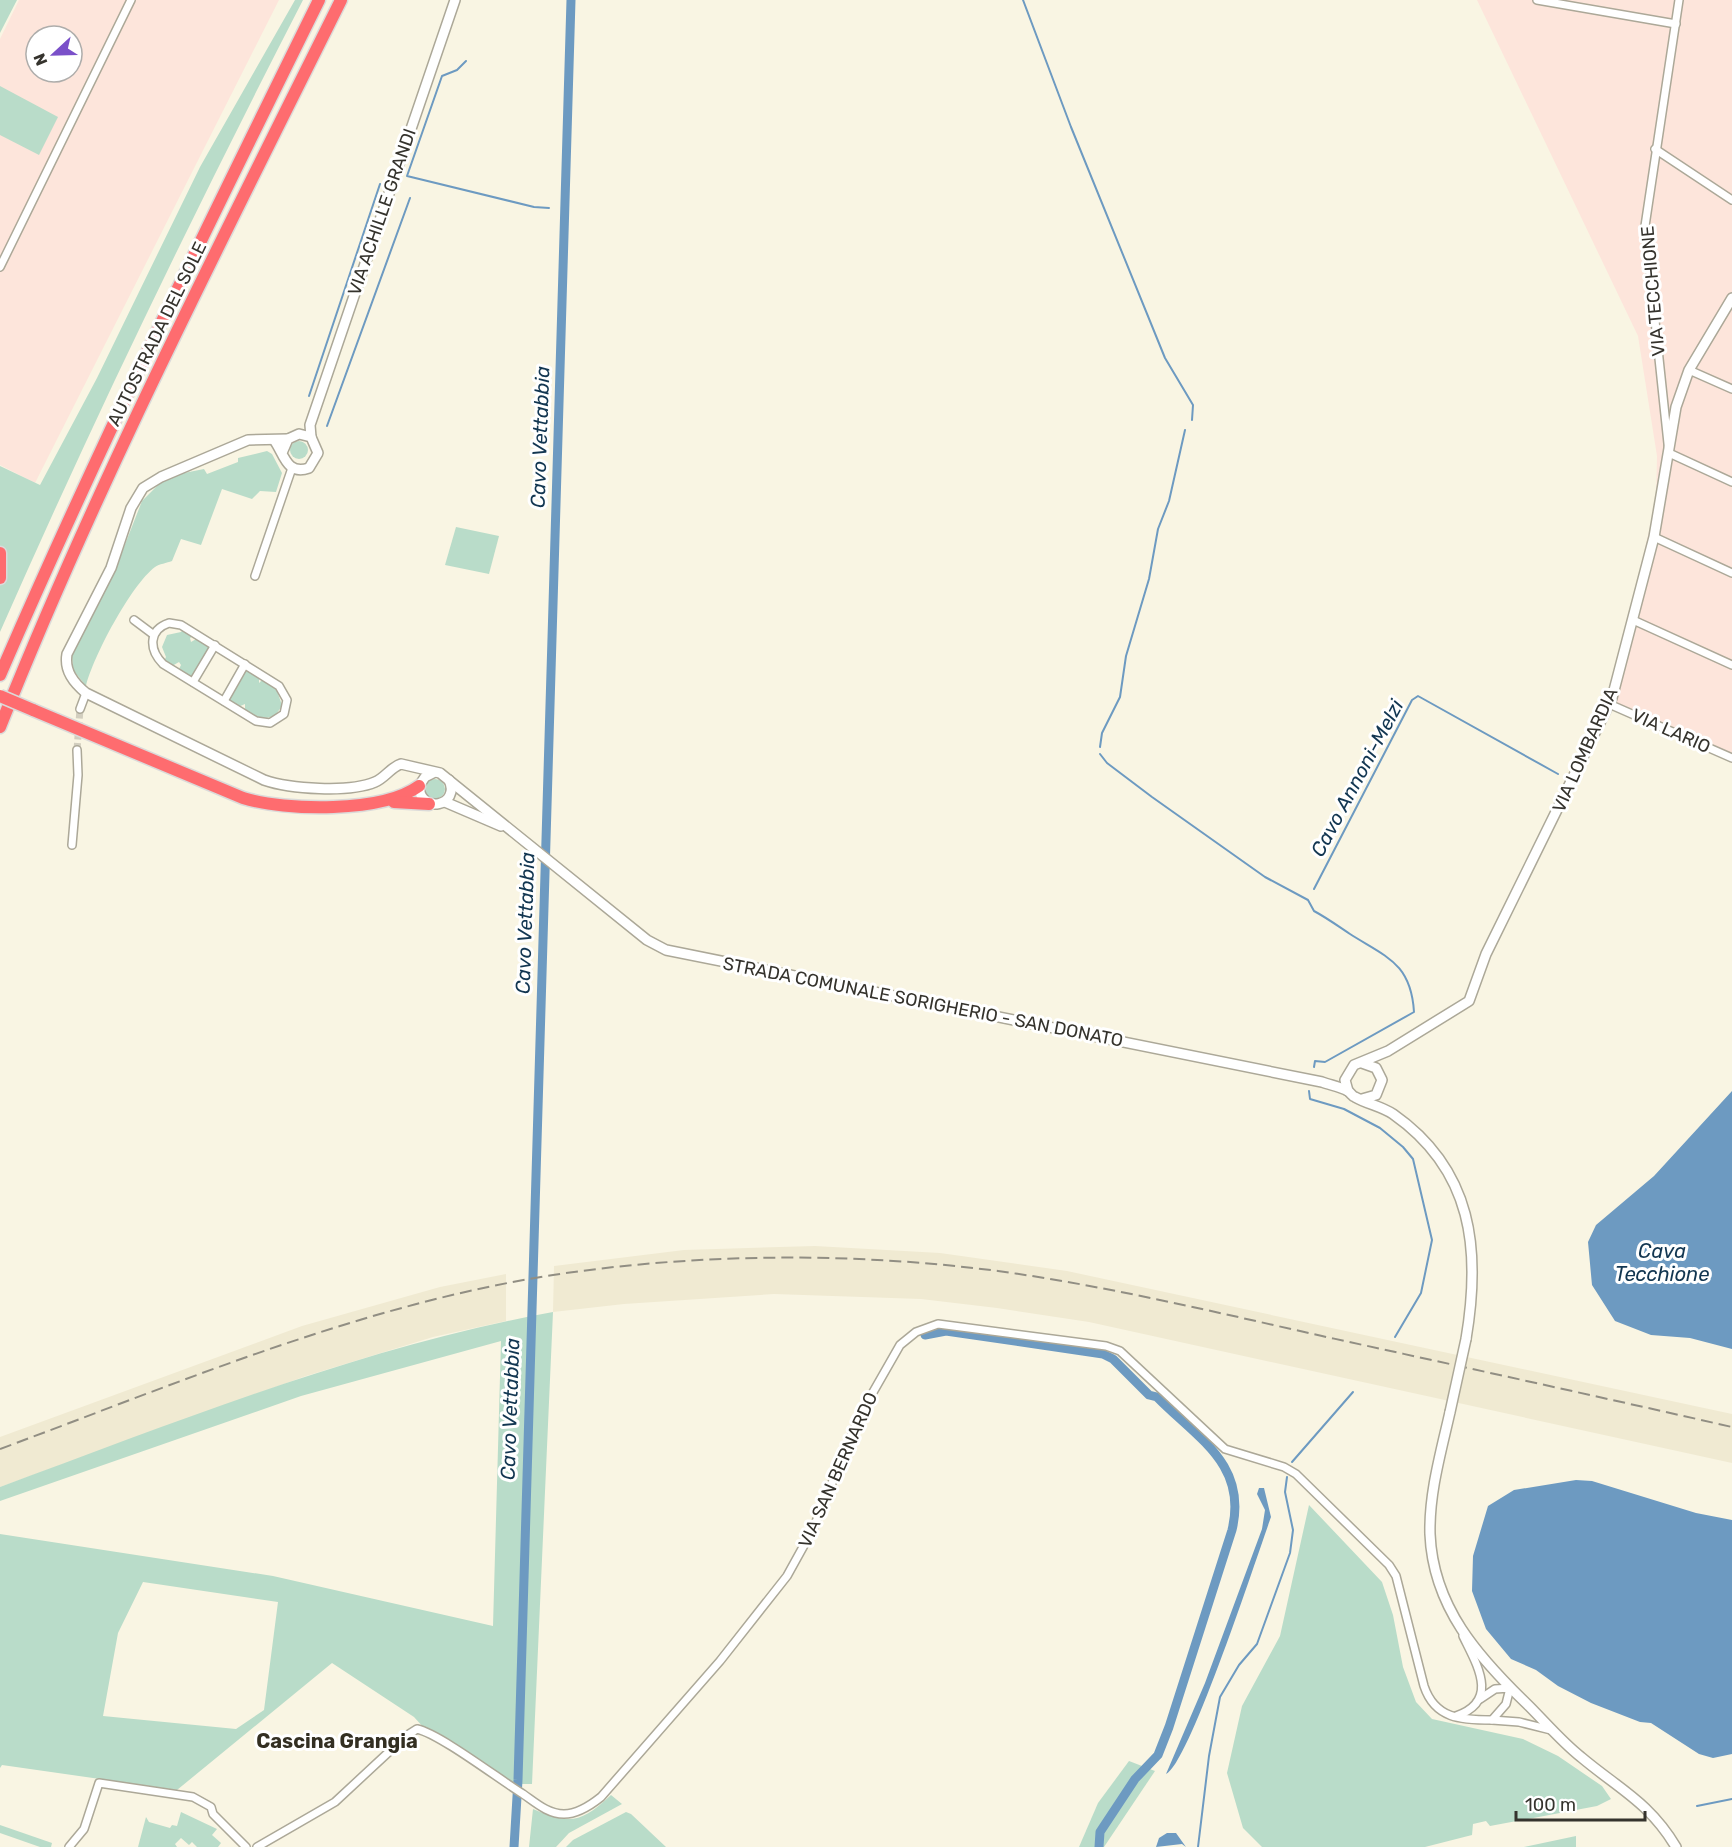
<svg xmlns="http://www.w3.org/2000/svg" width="1732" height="1847" font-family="Rubik,sans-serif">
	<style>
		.built { fill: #f0ead2 }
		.industrial { fill: #fde5db; fill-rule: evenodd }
		.green { fill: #b9dcc9; fill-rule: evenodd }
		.water { fill: #6d9ac1 }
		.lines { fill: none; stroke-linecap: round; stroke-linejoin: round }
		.stream { stroke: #6d9ac1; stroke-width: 2 }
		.canal { stroke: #6d9ac1; stroke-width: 9 }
		.street-tunnel { stroke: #d2cebf; stroke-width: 7; stroke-dasharray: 7 3.5; stroke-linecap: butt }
		.street-casing { stroke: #aca898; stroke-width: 10 }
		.secondary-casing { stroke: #aca898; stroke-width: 12 }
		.highway-casing { stroke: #dbdad9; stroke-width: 15 }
		.street { stroke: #fff; stroke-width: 7 }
		.secondary { stroke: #fff; stroke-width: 9 }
		.highway { stroke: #fe6c6f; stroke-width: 12 }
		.rail { stroke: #918e83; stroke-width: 2; stroke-dasharray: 12 6; stroke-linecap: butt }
		.secondary-bridge-casing { stroke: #aca898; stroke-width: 12; stroke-linecap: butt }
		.highway-bridge-casing { stroke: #dbdad9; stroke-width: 15; stroke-linecap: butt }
		.secondary-bridge { stroke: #fff; stroke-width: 9 }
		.highway-bridge { stroke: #fe6c6f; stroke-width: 12 }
		.labels { text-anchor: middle; stroke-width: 6; stroke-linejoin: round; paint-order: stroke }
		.street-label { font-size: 18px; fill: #35332d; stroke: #fff }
		.water-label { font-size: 20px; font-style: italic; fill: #123651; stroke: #fff }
		.neighbourhood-label { font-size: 20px; font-weight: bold; fill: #332f22; stroke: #fff }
	</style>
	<rect width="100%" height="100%" fill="#f9f5e3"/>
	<g class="built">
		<polygon points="815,1246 940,1253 1067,1271 1732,1414 1732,1463 1089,1322 997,1308 921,1299 774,1294 624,1304 553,1312 554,1266 684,1250"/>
		<polygon points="506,1274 506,1321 433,1337 306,1376 0,1487 0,1437 302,1326 440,1287"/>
	</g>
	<g class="industrial">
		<path d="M19,0H279L35,483L0,465V39ZM36,36H72V72H36Z"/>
		<polygon points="1477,0 1732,0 1732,758 1609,704 1656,501 1657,456 1638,336"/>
	</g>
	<g class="green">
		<polygon points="0,0 17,0 0,33"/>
		<path d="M295,0H303C196,208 94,418 0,632V466L40,485L97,378L200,167Z"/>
		<polygon points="0,86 58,117 39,155 0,135"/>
		<circle cx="299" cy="450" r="9"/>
		<path d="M267,451L272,454L282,473L276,492L260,491L252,499L222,489L201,545L181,539L172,561C167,563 159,564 155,567C131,585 93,657 86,686L73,670L72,656L115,570L142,501L161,482L179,474L204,469L207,474L238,462V458Z"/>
		<polygon points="456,527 499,536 489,574 445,565"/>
		<polygon points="184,628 194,635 190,638 191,642 198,638 213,647 193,679 178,671 181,665 179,662 172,666 164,661 166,657 162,647 167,635 181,632"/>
		<path d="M245,666L259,674V683L264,678L279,687L277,691L282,705C278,714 271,720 261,717L259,720L245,711V704L238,707L225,700Z"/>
		<circle cx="435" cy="789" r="10"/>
		<path d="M553,1312L532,1784H510L425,1729L414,1717L332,1663L177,1790L2,1765L0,1768V1534L273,1576L493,1626L501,1341L301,1396L0,1501V1487C182,1420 362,1347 553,1312ZM143,1582L278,1602L264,1710L236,1729L103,1716L118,1633Z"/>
		<polygon points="1309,1505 1382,1582 1393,1615 1403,1667 1416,1702 1432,1719 1523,1739 1558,1756 1602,1786 1611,1799 1597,1806 1490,1826 1486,1821 1473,1824 1472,1835 1425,1847 1262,1847 1243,1828 1227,1773 1242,1706 1280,1636"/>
		<polygon points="1129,1761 1155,1771 1104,1847 1079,1847 1098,1803"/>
		<path d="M611,1795L622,1804L569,1833L556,1847H529L533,1809C570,1825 581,1823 611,1795Z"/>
		<polygon points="181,1812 217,1829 212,1835 221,1843 218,1847 197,1847 192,1842 189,1845 181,1838 175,1844 177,1847 138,1847 146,1817 149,1822 170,1828 172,1825 177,1826"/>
		<polygon points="626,1812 631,1814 666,1847 566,1847 573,1840"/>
		<polygon points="0,1825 52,1843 51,1847 40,1847 0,1833"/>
		<polygon points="1576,1836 1576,1847 1524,1847"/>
	</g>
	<g class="water">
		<polygon points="1732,1091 1732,1349 1690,1338 1651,1335 1615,1321 1592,1285 1588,1242 1596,1225 1654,1176"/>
		<polygon points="1576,1480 1592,1481 1696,1513 1732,1520 1732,1754 1713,1758 1699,1754 1651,1723 1640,1722 1591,1703 1558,1686 1536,1670 1511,1659 1486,1629 1472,1591 1473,1556 1488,1506 1514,1490"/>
		<path d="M1259,1488H1264L1271,1517C1258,1553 1189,1765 1166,1774L1205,1683L1262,1529L1265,1510L1257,1494Z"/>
		<polygon points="1167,1833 1176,1833 1186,1847 1182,1844 1156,1847 1159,1838"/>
	</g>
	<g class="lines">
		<g class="stream">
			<polyline points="1023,0 1071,127 1165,358 1193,405 1192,420"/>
			<polyline points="466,61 457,70 442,76 407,176 534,207 549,208"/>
			<polyline points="309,396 380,184"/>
			<polyline points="327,426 410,198"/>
			<polyline points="1100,747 1102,733 1120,697 1126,656 1149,579 1158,529 1169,501 1185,430"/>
			<path d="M1100,754L1107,763L1152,797L1265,877L1308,900L1314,911C1327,918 1338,926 1350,934C1386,957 1411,963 1414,1012L1325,1062L1315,1061L1314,1067"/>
			<polyline points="1314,889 1412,700 1418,696 1558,774"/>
			<polyline points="1309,1091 1310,1099 1344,1109 1380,1128 1403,1147 1413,1159 1432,1240 1421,1293 1395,1337"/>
			<polyline points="1292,1462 1353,1392"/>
			<polyline points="1697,1806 1732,1799"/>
			<polyline points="1198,1847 1209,1756 1220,1697 1239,1665 1257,1644 1290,1553 1293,1530 1285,1492 1287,1477"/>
		</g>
		<g class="canal">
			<path d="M925,1335L946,1331L1103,1354L1113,1359L1149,1395L1157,1397C1197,1438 1248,1464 1232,1530L1169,1727L1158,1755L1135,1779L1100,1832L1099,1847"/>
			<polyline points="514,1847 518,1780 571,0"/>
		</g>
		<polyline class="street-tunnel" points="77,750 80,709"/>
		<defs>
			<g id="street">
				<polyline points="1537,0 1676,24"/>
				<polyline points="1679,0 1645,226 1669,453 1732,482"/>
				<polyline points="1655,149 1732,200"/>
				<polyline points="0,267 131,0"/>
				<polyline points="1689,370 1732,389"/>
				<polyline points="1654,537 1732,573"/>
				<polyline points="255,576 292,468"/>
				<polyline points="134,620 154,635"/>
				<polyline points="1633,620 1732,665"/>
				<path d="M169,623L181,625L279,686L287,700L284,714L270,723L256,721L163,664C149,650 148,630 169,623Z"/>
				<polyline points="193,682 215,645"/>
				<polyline points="224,701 245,664"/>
				<polyline points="1609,704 1732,758"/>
				<polyline points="80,709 86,693"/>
				<polyline points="72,845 78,775 77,750"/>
				<path d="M1456,1716C1500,1701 1477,1665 1463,1636"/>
				<polyline points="1492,1720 1519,1722 1551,1730"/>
				<polyline points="69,1847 84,1829 99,1783 193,1797 211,1807 213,1814 246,1847"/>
				<path d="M257,1847L335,1802L406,1736L417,1729C440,1734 500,1780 523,1794C536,1803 548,1814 564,1814C578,1814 591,1805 601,1797L720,1661L787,1576L813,1529L860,1415L900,1345L916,1332L938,1324L1106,1346L1120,1351L1225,1449L1284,1467L1296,1474L1389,1565L1396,1576L1424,1686C1435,1719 1461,1720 1492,1720L1506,1704L1510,1688L1495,1689L1480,1699"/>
			</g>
			<g id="secondary">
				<polyline points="311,437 310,425 455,0"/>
				<path d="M288,439L248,440L161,477L143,488L131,508L111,568L67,654C64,671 74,683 86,693L264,780C290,789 349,793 375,782C385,778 391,767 401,764L440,773L647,940L666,950L1322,1082C1330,1085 1341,1087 1348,1091C1351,1093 1352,1096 1355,1097C1367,1104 1381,1106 1393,1114C1473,1170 1481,1250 1466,1339"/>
				<path d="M274,440C284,453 286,476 309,468L318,453L311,437L299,434L288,439L282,453"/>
				<path d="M433,773L425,777L419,786C420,815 461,806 449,780"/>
				<polyline points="445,802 501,826"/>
				<polyline points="1348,1091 1345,1080 1354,1065 1388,1051 1469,1001 1486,954 1612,698 1654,537 1676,407 1689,370 1732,298"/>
				<polyline points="1362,1099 1376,1095 1382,1080 1376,1068 1362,1063"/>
				<path d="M1450,1412C1441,1452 1429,1493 1430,1534C1433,1607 1478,1657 1529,1706C1546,1723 1562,1742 1581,1757C1619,1789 1649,1802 1676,1847"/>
			</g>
			<g id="highway">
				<polyline points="0,553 0,578"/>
				<path d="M0,675C99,446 209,223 319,0"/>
				<path d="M33,710L243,798C286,811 382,813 419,786"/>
				<path d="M0,727C99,478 222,240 341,0"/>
				<polyline points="394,802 429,804"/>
			</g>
		</defs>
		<use href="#street" class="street-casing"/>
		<use href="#secondary" class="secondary-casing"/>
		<use href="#highway" class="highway-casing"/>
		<use href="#street" class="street"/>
		<use href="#secondary" class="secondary"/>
		<use href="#highway" class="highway"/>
		<path class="rail" d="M0,1449C181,1382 361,1305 553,1275C699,1253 852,1252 998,1271C1107,1286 1215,1312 1322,1336C1459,1366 1596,1396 1732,1427"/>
		<defs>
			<polyline id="secondary-bridge" points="1450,1412 1466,1339"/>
			<polyline id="highway-bridge" points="0,696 33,710"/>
		</defs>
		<use href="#secondary-bridge" class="secondary-bridge-casing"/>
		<use href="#highway-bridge" class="highway-bridge-casing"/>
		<use href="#secondary-bridge" class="secondary-bridge"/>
		<use href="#highway-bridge" class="highway-bridge"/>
	</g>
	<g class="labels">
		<g class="street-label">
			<text transform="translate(382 212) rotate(-71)" y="6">VIA ACHILLE GRANDI</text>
			<text transform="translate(1653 291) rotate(-95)" y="6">VIA TECCHIONE</text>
			<text transform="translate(157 334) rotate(-64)" y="6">AUTOSTRADA DEL SOLE</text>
			<text transform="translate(1671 731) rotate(24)" y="6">VIA LARIO</text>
			<text transform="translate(1585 750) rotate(-66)" y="6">VIA LOMBARDIA</text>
			<text transform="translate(923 1002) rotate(11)" y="6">STRADA COMUNALE SORIGHERIO - SAN DONATO</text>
			<text transform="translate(838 1470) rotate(-66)" y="6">VIA SAN BERNARDO</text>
		</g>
		<g class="water-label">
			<text transform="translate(540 437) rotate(-88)" y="7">Cavo Vettabbia</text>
			<text transform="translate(1357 778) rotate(-62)" y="7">Cavo Annoni-Melzi</text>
			<text transform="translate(525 923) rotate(-88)" y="7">Cavo Vettabbia</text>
			<text x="1662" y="1258">Cava<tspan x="1662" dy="23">Tecchione</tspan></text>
			<text transform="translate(510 1409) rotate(-88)" y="7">Cavo Vettabbia</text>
		</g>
		<g class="neighbourhood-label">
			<text x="337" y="1748">Cascina Grangia</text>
		</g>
	</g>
	<g transform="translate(54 54) rotate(248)"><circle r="28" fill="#ffffff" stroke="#aeadab" stroke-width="1.5"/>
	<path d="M0-4.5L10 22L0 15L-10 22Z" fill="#7a50c9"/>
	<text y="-9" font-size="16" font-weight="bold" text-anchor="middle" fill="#35332d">N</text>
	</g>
	<path d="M1516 1811v9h129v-9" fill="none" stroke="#35332d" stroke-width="3"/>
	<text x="1525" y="1811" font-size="18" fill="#35332d" stroke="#ffffff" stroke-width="4.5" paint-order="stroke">100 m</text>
</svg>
